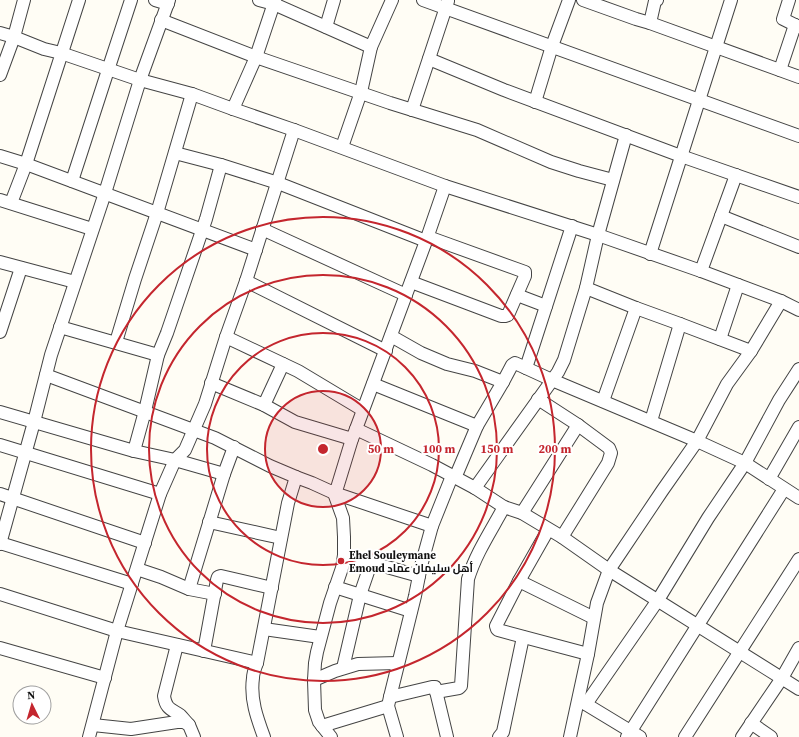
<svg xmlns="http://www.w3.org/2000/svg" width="799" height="737" font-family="'Source Serif 4',Cairo,serif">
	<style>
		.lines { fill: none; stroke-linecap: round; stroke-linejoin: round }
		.minor-casing { stroke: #444; stroke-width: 14 }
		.minor { stroke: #fff; stroke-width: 12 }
		.ring { fill: none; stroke: #c4262e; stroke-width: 2 }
		.poi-dot { fill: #c4262e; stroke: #fff; stroke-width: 1.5 }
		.labels { text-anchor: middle; stroke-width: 4; stroke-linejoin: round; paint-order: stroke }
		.poi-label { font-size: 11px; font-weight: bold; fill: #111; stroke: #fff; text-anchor: start }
		.centre { fill: #c4262e; stroke: #fff; stroke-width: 2 }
		.ring-label { font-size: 12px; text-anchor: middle; font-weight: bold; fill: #c4262e; stroke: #fff; stroke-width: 4; stroke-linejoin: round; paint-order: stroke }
	</style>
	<rect width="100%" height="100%" fill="#fffdf5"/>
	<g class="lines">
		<defs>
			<g id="minor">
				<polyline points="24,0 14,37 44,49 61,53 140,80 192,94 233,109 294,130 445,186 598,235 701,271 781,301 799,310"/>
				<polyline points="155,0 168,4"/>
				<polyline points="259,0 274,4 371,47"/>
				<polyline points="423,0 799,136"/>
				<polyline points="583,0 636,19 650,23 799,77"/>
				<polyline points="789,0 783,19 799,27"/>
				<polyline points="161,20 256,57 390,103 477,130 551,162 579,171 613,180"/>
				<polyline points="650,23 655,1 657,0"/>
				<polyline points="326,27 334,0"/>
				<polyline points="0,33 14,37 0,75"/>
				<polyline points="429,59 504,90 681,156 799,197"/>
				<polyline points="780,70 795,25"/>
				<polyline points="535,102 552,46 569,0"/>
				<polyline points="233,109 256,57 275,0"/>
				<polyline points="412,110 448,1"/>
				<polyline points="342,147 361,92 371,47 392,0"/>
				<polyline points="175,153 221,165 278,183 426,241"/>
				<polyline points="0,156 26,164 256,250"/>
				<polyline points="72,181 108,70 131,0"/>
				<polyline points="445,186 426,241 356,429 432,465 475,488 504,507 522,513 562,537 609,570 799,689"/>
				<polyline points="0,200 92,229"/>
				<polyline points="11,203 26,164 79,0"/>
				<polyline points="721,216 799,247"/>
				<polyline points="262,229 406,295"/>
				<polyline points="650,254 731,0"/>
				<polyline points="0,262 75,282"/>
				<polyline points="701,271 736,175"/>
				<polyline points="246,281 386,351"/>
				<polyline points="411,282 501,316 505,316 508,315 525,276 525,272 428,237"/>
				<polyline points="586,288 636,308 680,324 751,351"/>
				<polyline points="517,295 546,306"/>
				<polyline points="60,327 158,355"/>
				<polyline points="0,332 21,268"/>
				<polyline points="391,336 421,353 447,364 475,371 503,382"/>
				<polyline points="226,337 298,371 363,410"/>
				<polyline points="720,339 738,285"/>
				<polyline points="116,342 135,279 157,213 192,94"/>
				<polyline points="526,368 572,226"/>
				<polyline points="46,375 215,438 270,466 296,477"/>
				<polyline points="211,383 264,405 295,422 352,439"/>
				<polyline points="373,384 477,426 455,478"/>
				<polyline points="538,399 578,425 609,448 611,453 608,463 562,537"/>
				<polyline points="603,401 636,308"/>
				<polyline points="264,405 283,364"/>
				<polyline points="0,412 134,451 175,460 224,474"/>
				<polyline points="651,421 680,324"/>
				<polyline points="477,426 503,382 512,365 515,363 552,380 697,441 745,463 799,498"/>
				<polyline points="0,445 160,494"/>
				<polyline points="134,451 145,411 158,355 167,333 206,219 221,165"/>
				<polyline points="769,479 799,427"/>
				<polyline points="475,488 558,372 564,360 586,288 598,235 626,135"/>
				<polyline points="334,493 432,526"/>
				<polyline points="0,494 145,543"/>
				<polyline points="522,513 578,425"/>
				<polyline points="209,522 281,538"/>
				<polyline points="548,530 519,581 496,626 497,629 498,630 588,654"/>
				<polyline points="0,543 132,584"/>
				<polyline points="0,544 34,422 51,355 105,193 140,80 169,0"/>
				<polyline points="344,555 419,576"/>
				<polyline points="137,569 161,577 189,589 215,594"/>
				<polyline points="519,581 594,618"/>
				<polyline points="335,587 411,611"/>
				<polyline points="189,589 224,474 234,447"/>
				<path d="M0,594L117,631L257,663C255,668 253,673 253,678C250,699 257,718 264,737"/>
				<polyline points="264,629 320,637"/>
				<path d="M177,645L164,696C166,709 171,709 180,715C183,718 186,722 189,725"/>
				<polyline points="0,648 105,678"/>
				<polyline points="204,651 217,580 218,577 221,576 272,588"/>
				<polyline points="257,663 288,503 296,477 312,483 334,493 337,488 352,439 356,429"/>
				<polyline points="343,668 360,595 371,563"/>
				<polyline points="314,680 335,671 358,664 398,663"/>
				<path d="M436,692L459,688L461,686L468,579C476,553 491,531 504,507"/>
				<polyline points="390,697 432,687 435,687 447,737"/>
				<polyline points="579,700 640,737"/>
				<polyline points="586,704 658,600 708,518 745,463 779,400 799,369"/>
				<polyline points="751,723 771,737"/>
				<polyline points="93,725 131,729 177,722 184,722 189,725 194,737"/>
				<polyline points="322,726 388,706"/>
				<polyline points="89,737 117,631 160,494 175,460 185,450 205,404 226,337 246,281 294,130"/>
				<polyline points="331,737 319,722 315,710 314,680 315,663 317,652 330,603 342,568 344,555 344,537 343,518 334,493"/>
				<polyline points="397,737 388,706 390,697 415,596 421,566 432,526 452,476"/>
				<polyline points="499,737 503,732 523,637"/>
				<polyline points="570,737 588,654 597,603 609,570 662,491 697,441 727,384 751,351 781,301"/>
				<polyline points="627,737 784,489"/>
				<polyline points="685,737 799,559"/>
				<polyline points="742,737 782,678 799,648"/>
			</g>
		</defs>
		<use href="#minor" class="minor-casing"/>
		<use href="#minor" class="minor"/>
	</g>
	<circle cx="323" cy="449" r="58" fill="#c4262e" fill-opacity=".12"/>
	<g class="ring">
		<circle cx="323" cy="449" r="58"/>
		<circle cx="323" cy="449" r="116"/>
		<circle cx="323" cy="449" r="174"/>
		<circle cx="323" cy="449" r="232"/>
	</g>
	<circle class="poi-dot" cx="341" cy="561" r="4"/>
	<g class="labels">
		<g class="poi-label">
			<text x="349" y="559">Ehel Souleymane<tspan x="349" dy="13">Emoud أهل سليمان عماد</tspan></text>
		</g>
	</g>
	<circle cx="323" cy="449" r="6" class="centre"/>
	<g class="ring-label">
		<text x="381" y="453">50 m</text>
		<text x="439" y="453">100 m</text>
		<text x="497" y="453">150 m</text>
		<text x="555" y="453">200 m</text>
	</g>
	<g transform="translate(32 705) rotate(355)"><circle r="19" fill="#ffffff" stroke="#a0a0a0"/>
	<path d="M0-3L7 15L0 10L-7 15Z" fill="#c4262e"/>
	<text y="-6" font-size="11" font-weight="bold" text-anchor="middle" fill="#111111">N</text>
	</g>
</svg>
